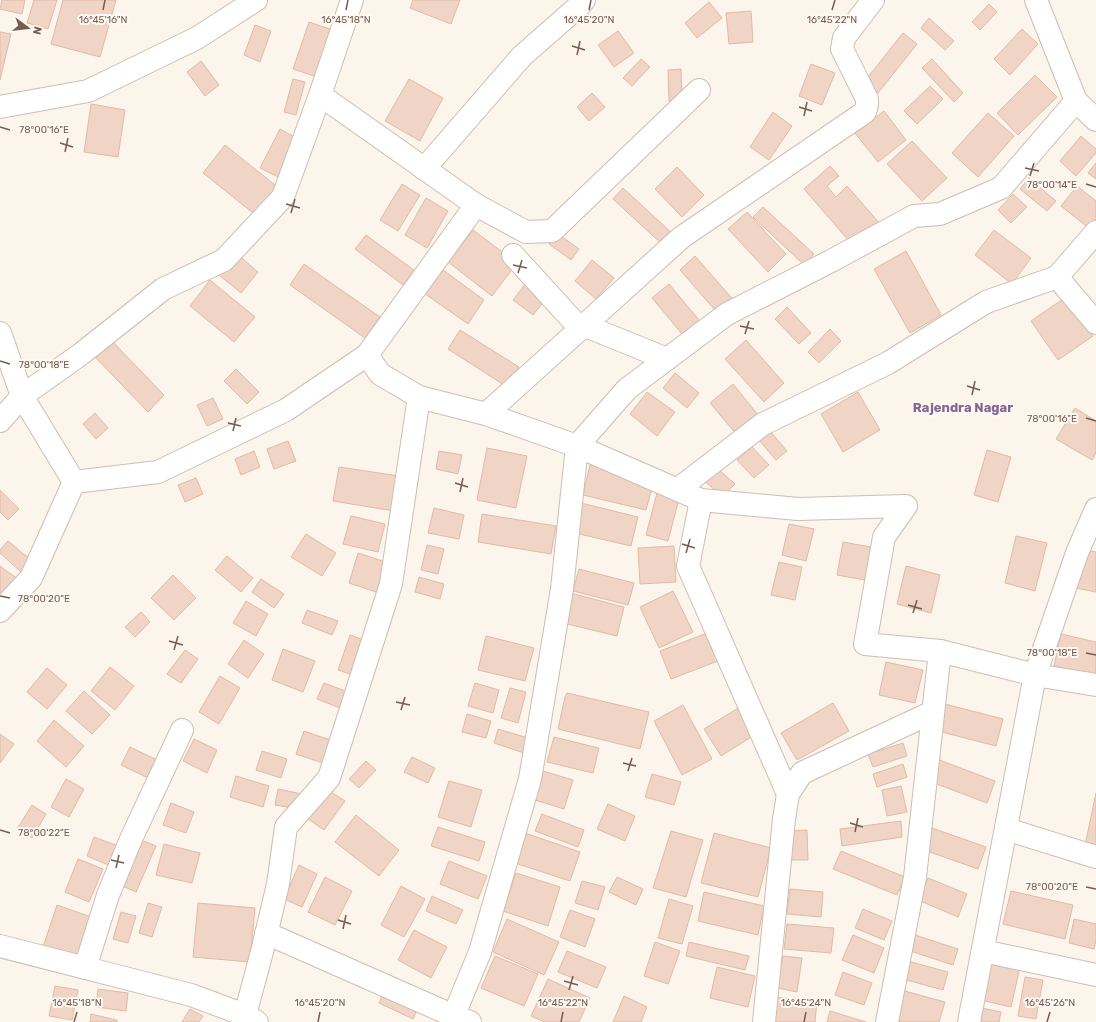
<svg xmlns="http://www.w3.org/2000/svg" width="1096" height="1022" font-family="Rubik,sans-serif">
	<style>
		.building { fill: #f0d4c5; stroke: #e2baa6 }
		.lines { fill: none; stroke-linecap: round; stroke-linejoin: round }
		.street-casing { stroke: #cebdb1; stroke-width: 24 }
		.street { stroke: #fff; stroke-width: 22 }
		.ticks { fill: none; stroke: #775b4f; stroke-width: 1.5 }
		.labels { text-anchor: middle; stroke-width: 4; stroke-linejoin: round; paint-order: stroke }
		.neighbourhood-label { font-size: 13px; font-weight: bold; fill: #816792; stroke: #fef9f3 }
		.ticks-label { font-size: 10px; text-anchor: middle; fill: #775b4f; stroke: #fef9f3; stroke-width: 4; stroke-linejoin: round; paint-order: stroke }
	</style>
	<rect width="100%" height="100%" fill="#fcf5ec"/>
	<g class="building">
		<polygon points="2,0 25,0 22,14 0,9"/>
		<polygon points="34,0 57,0 48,29 27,23"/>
		<polygon points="63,0 116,0 100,57 51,44"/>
		<polygon points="413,0 460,0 451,24 410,8"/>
		<polygon points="709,2 722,18 697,38 685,23"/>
		<polygon points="989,4 997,12 980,30 972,22"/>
		<polygon points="751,11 753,42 729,44 726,13"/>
		<polygon points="929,18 954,41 945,50 921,28"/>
		<polygon points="309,22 339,32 323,79 293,69"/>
		<polygon points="255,25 271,31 260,62 244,55"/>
		<polygon points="1022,29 1038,44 1010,75 994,59"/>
		<polygon points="618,31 634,53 614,67 598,45"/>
		<polygon points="0,32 11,34 0,80"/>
		<polygon points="903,33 917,44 878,93 864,82"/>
		<polygon points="641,59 650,67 632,86 623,78"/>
		<polygon points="932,59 963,93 954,102 922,68"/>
		<polygon points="201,61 219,85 205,96 187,72"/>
		<polygon points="811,64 835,73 822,105 799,96"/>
		<polygon points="681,69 682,100 669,101 668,70"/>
		<polygon points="1035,75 1057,97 1018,135 997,113"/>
		<polygon points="293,79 305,82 296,115 284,112"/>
		<polygon points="409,79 443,98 420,141 385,121"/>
		<polygon points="930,86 943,99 917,124 904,111"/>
		<polygon points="592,93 605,107 589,121 577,107"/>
		<polygon points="91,104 125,110 118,157 84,152"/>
		<polygon points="884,111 906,140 878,162 855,133"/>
		<polygon points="773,112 792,126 769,160 750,147"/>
		<polygon points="988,113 1014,136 978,177 952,153"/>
		<polygon points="280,129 298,139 278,177 260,168"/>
		<polygon points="1081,136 1096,149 1096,153 1076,176 1060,161"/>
		<polygon points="912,141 947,178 922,201 887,164"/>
		<polygon points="225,145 280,189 258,217 203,173"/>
		<polygon points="1096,163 1096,179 1088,173"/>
		<polygon points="830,166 839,176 827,186 836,197 847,186 882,226 856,249 804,189"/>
		<polygon points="677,167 704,195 682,217 655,189"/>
		<polygon points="1029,178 1056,201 1047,211 1020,189"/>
		<polygon points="402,184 420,195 398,231 380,220"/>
		<polygon points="1077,186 1096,201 1096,222 1090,229 1061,206"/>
		<polygon points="623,188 674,235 664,246 613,199"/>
		<polygon points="1013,194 1027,207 1011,223 998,210"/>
		<polygon points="426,198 448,211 427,248 405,235"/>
		<polygon points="763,207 814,254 804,265 753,217"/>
		<polygon points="747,212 786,254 768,272 728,229"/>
		<polygon points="473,230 517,263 492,296 448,262"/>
		<polygon points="994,230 1031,258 1012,284 975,255"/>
		<polygon points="557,233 579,249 571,260 549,244"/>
		<polygon points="366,235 414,270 403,285 355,249"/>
		<polygon points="906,251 941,315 910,333 874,269"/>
		<polygon points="237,254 258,272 241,293 219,275"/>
		<polygon points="695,256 736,303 721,317 680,270"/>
		<polygon points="592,260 614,278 596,299 575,281"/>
		<polygon points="304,264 380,317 365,338 290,285"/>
		<polygon points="439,267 484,300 468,324 421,291"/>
		<polygon points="210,280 255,317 234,342 190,306"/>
		<polygon points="526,283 546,299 533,315 513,300"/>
		<polygon points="669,284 704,326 687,340 652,298"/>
		<polygon points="1066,297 1093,336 1058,360 1031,321"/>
		<polygon points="787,307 811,333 799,344 775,319"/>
		<polygon points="830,329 841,341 819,363 808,352"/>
		<polygon points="460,330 519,367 507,387 448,349"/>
		<polygon points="746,340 784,383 764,402 725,359"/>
		<polygon points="112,341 164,395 148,412 95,357"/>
		<polygon points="236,369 259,392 247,404 224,381"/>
		<polygon points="675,373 699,393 687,408 663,388"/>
		<polygon points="733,384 759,416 737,435 710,403"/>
		<polygon points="647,392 675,412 657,436 630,414"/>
		<polygon points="858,392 880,430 843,452 821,414"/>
		<polygon points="213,398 223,419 207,426 197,405"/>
		<polygon points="1075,408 1096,421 1096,453 1092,460 1056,439"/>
		<polygon points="95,413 108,428 96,439 83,424"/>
		<polygon points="770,431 787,451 776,460 759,440"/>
		<polygon points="288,441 296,461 274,469 267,449"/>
		<polygon points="752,447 769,465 754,478 737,460"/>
		<polygon points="487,448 527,456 516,508 477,500"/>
		<polygon points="987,450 1011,457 998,502 974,495"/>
		<polygon points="254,451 260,467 241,475 235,459"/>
		<polygon points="439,451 462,455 458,474 436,469"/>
		<polygon points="590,465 654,481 646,510 583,495"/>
		<polygon points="339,467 399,476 394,511 333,501"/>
		<polygon points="718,469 735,484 722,497 706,482"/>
		<polygon points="196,478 203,494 185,502 178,485"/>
		<polygon points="658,489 680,495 668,541 646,535"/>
		<polygon points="0,490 19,509 8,520 0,512"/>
		<polygon points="581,503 638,517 631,546 575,533"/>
		<polygon points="434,508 464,515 459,539 428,533"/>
		<polygon points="482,514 556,526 551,554 478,542"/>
		<polygon points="351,516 385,524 378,552 343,544"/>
		<polygon points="789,524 814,529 806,561 782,555"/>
		<polygon points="306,534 336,553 322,576 291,557"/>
		<polygon points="1016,536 1047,543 1035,591 1005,583"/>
		<polygon points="8,541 31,560 21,572 0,553 0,550"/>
		<polygon points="843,542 876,548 870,581 837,575"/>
		<polygon points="427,545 444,549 438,574 421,570"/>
		<polygon points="674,546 676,582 640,584 638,548"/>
		<polygon points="1079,548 1096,552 1096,592 1071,587"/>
		<polygon points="358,553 398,566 388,596 349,583"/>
		<polygon points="227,556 253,578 241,592 215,570"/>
		<polygon points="779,562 802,567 795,600 771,595"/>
		<polygon points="0,566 18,579 0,595"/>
		<polygon points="906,566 940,575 931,613 897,604"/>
		<polygon points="579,569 634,583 628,605 573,591"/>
		<polygon points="173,575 196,598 174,620 151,598"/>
		<polygon points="419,577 444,584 440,599 415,592"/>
		<polygon points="261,579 284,594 274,608 252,592"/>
		<polygon points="673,591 693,632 659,648 640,607"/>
		<polygon points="570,593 624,607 617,636 563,623"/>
		<polygon points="246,601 268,614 256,636 233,623"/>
		<polygon points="307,610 338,621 332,635 302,623"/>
		<polygon points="141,612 150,622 135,637 125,627"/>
		<polygon points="707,633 718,661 671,679 660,651"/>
		<polygon points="1061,634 1096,642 1096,675 1054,666"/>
		<polygon points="350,635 364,640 353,675 338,670"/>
		<polygon points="486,636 534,648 525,681 478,670"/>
		<polygon points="244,640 264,654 248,678 228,664"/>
		<polygon points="283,649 315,661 303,692 272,680"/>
		<polygon points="185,650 198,659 181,683 167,674"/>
		<polygon points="886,662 923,670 915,703 879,695"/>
		<polygon points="110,667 134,686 115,710 91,691"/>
		<polygon points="47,668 67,685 47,709 27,692"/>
		<polygon points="220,676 240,688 219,724 199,712"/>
		<polygon points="324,683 364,698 358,715 317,699"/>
		<polygon points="475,683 499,690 493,713 468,706"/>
		<polygon points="510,688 526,692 518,723 501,718"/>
		<polygon points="84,691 110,715 92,734 66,711"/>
		<polygon points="567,693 649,712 640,749 558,729 565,697"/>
		<polygon points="937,702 1003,719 996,746 930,729"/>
		<polygon points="833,703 849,731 797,760 781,733"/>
		<polygon points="683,705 712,759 682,775 654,721"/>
		<polygon points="740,707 756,734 721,756 704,729"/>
		<polygon points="467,714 491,721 486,738 462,732"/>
		<polygon points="54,720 84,746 66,767 37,741"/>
		<polygon points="498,729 528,738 524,753 494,743"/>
		<polygon points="304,731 342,744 334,767 296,754"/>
		<polygon points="0,734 14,744 0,763"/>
		<polygon points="554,737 599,748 593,773 547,762"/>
		<polygon points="194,739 217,750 207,773 183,761"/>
		<polygon points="903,743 907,756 873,767 868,754"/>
		<polygon points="130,747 157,760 148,778 121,765"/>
		<polygon points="262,751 287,759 281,778 256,770"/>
		<polygon points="929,756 995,781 987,803 921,778"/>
		<polygon points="412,757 435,768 428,783 404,772"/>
		<polygon points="366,761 376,770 359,788 349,779"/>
		<polygon points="903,764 907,777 877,787 873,774"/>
		<polygon points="543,771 573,780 564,809 535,800"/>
		<polygon points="652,774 681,782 674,805 645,797"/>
		<polygon points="236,776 269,786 263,807 230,797"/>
		<polygon points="66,779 84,789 69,817 51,807"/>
		<polygon points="449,781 482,790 471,827 438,817"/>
		<polygon points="901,786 907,812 887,816 882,790"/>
		<polygon points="325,788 345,801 324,830 305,817"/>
		<polygon points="278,789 302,794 299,809 275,805"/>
		<polygon points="1096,793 1096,847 1085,845"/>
		<polygon points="171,803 194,812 186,833 163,825"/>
		<polygon points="608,804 635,816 625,841 597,829"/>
		<polygon points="32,805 46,814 32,838 17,829"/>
		<polygon points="542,814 584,830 578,847 535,831"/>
		<polygon points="356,815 399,850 379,876 335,842"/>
		<polygon points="901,821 902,837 842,846 840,829"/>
		<polygon points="438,827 485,842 479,861 431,846"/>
		<polygon points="932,828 986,847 978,869 924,850"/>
		<polygon points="807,830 808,860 790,860 790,831"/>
		<polygon points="671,831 703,840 686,897 653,888"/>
		<polygon points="525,833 580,852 570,881 515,863"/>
		<polygon points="714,833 771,848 758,897 701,883"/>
		<polygon points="94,837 121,847 113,867 87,856"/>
		<polygon points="136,838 156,846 136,892 116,883"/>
		<polygon points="164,844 200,853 192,883 156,875"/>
		<polygon points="841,851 905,877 897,895 833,869"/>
		<polygon points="78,859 103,869 89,902 65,892"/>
		<polygon points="449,861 487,876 478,899 440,884"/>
		<polygon points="299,865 317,874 302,907 284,899"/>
		<polygon points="516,873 560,887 548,926 503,911"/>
		<polygon points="325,877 352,891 335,925 308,912"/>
		<polygon points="617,877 643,889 636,905 609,892"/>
		<polygon points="928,878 967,894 958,917 918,900"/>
		<polygon points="582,881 605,887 598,910 575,903"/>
		<polygon points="401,886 425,899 404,937 381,925"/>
		<polygon points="790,889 823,892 821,917 787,914"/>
		<polygon points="1011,891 1073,905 1065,939 1003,924"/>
		<polygon points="704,892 764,906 758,935 698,921"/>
		<polygon points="432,896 463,910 456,924 426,911"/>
		<polygon points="669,899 693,906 682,944 658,938"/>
		<polygon points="148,903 162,907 152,937 139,933"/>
		<polygon points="198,903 255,908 250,962 193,957"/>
		<polygon points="57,905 91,917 78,957 43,947"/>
		<polygon points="863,909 892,921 884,940 855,928"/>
		<polygon points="570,910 595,919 585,947 560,937"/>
		<polygon points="121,912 136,916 128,943 113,939"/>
		<polygon points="507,919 559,942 544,975 493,952"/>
		<polygon points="1074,919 1096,924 1096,940 1094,949 1069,943"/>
		<polygon points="787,924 834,928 831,953 784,949"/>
		<polygon points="414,930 447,947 431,978 398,960"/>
		<polygon points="912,934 958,949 953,965 907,950"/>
		<polygon points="853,935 884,948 874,973 842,960"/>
		<polygon points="655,942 680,951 668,984 644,976"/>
		<polygon points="689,942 749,956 745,970 686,956"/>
		<polygon points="567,951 606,967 597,988 558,972"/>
		<polygon points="495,956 538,974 524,1006 481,988"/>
		<polygon points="783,956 802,958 797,992 777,988"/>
		<polygon points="904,960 948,972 943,990 899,978"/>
		<polygon points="990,961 1020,967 1011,1007 981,1000"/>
		<polygon points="717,967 755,976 748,1007 710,998"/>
		<polygon points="843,972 872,983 864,1005 835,995"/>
		<polygon points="1025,977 1043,980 1036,1019 1018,1016"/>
		<polygon points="389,979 424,994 413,1019 379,1003"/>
		<polygon points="548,979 590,998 579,1022 545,1022 531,1016"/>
		<polygon points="55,986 78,990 72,1020 49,1016"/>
		<polygon points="98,989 128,993 126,1011 96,1007"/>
		<polygon points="901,990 945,1002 939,1022 901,1022 893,1020"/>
		<polygon points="624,996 647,1007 641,1022 613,1022"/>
		<polygon points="773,997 817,1001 815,1022 771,1022"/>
		<polygon points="977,1007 1001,1012 999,1022 974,1022"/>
		<polygon points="190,1009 203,1016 199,1022 182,1022"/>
		<polygon points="830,1011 866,1022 827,1022"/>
		<polygon points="91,1014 117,1020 117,1022 90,1022"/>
	</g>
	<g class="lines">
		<defs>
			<g id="street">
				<polyline points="1036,0 1076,101 1096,120"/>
				<polyline points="320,95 476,205 367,355"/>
				<polyline points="0,107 88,91 197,38 256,0"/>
				<polyline points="424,169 522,56 579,6 584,0"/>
				<polyline points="476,205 526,232 552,231 699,90"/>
				<polyline points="513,255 576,324 588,327 667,359"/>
				<polyline points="1057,277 1096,232"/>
				<polyline points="0,333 22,396 81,354 163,289 224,260 283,197 320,95 352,0"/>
				<polyline points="486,414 682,237 865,112 867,105 867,99 842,49 844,38 873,0"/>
				<polyline points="0,421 22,396 74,482 158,472 286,410 367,355 380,374 419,397 486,414 577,446 701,500 798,509 906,506 884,537 865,644 940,651 1035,675 1077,553 1096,509"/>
				<polyline points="678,489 763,424 888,363 986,302 1057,277 1096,323"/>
				<polyline points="701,500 688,566 788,794"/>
				<polyline points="0,611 31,578 74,482"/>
				<polyline points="1006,829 1096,857"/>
				<polyline points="266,933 454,1016 470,1022"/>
				<polyline points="0,946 191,995 245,1015 257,1022"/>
				<polyline points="983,951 1096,975"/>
				<polyline points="85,968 108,895 131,839 182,730"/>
				<polyline points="245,1015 263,948 278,884 286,827 329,778 391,584 419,397"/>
				<polyline points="451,1022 480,952 530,779 562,589 577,446 627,389 727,314 831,261 914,216 940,214 1001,188 1076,101"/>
				<polyline points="764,1022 784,819 788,794 802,773 933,712"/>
				<polyline points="887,1022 915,877 940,651"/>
				<polyline points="969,1022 1035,675 1096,685"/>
			</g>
		</defs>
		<use href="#street" class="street-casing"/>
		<use href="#street" class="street"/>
	</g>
	<path class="ticks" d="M103,10L105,0M346,10L348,0M589,10L591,0M832,10L835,0M572,46L585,50M577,55L580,41M799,107L812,111M804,116L807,102M0,127L10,130M60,143L73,147M65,152L68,138M1025,168L1039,171M1030,176L1034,163M1086,184L1096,187M286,204L300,208M291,213L295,199M513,265L527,268M518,273L522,260M740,326L754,329M745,334L749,321M0,361L10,364M967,386L980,390M972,395L975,381M1086,418L1096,421M228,423L241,426M233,431L236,418M455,483L468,487M460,492L463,478M682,544L695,548M686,553L690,539M0,596L10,598M908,605L922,609M913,613L917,600M169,641L183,645M174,650L178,636M1086,653L1096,655M396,702L410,705M401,710L405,697M623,763L636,766M628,771L632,758M850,823L863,827M0,830L10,833M855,832L858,818M111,860L124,863M116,868L119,855M1086,887L1096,889M338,920L351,924M343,929L346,915M564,981L578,985M569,990L573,976M74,1022L77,1012M318,1022L320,1012M561,1022L563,1012M804,1022L806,1012M1047,1022L1050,1012"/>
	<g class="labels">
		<g class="neighbourhood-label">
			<text x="963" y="412">Rajendra Nagar</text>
		</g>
	</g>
	<g class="ticks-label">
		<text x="103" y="23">16°45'16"N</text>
		<text x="346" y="23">16°45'18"N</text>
		<text x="589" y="23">16°45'20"N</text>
		<text x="832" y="23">16°45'22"N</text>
		<text x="44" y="133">78°00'16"E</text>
		<text x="1052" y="188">78°00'14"E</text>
		<text x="44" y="368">78°00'18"E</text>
		<text x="1052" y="422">78°00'16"E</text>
		<text x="44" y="602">78°00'20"E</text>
		<text x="1052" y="656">78°00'18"E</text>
		<text x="44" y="836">78°00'22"E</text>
		<text x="1052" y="890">78°00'20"E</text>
		<text x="77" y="1006">16°45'18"N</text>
		<text x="320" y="1006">16°45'20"N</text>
		<text x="563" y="1006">16°45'22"N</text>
		<text x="806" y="1006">16°45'24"N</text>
		<text x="1050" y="1006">16°45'26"N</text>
	</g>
	<g transform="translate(28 28) rotate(105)" stroke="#fef9f3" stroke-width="3" paint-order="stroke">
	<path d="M0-3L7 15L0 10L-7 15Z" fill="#775b4f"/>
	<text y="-6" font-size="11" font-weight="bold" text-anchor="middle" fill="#775b4f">N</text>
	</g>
</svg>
